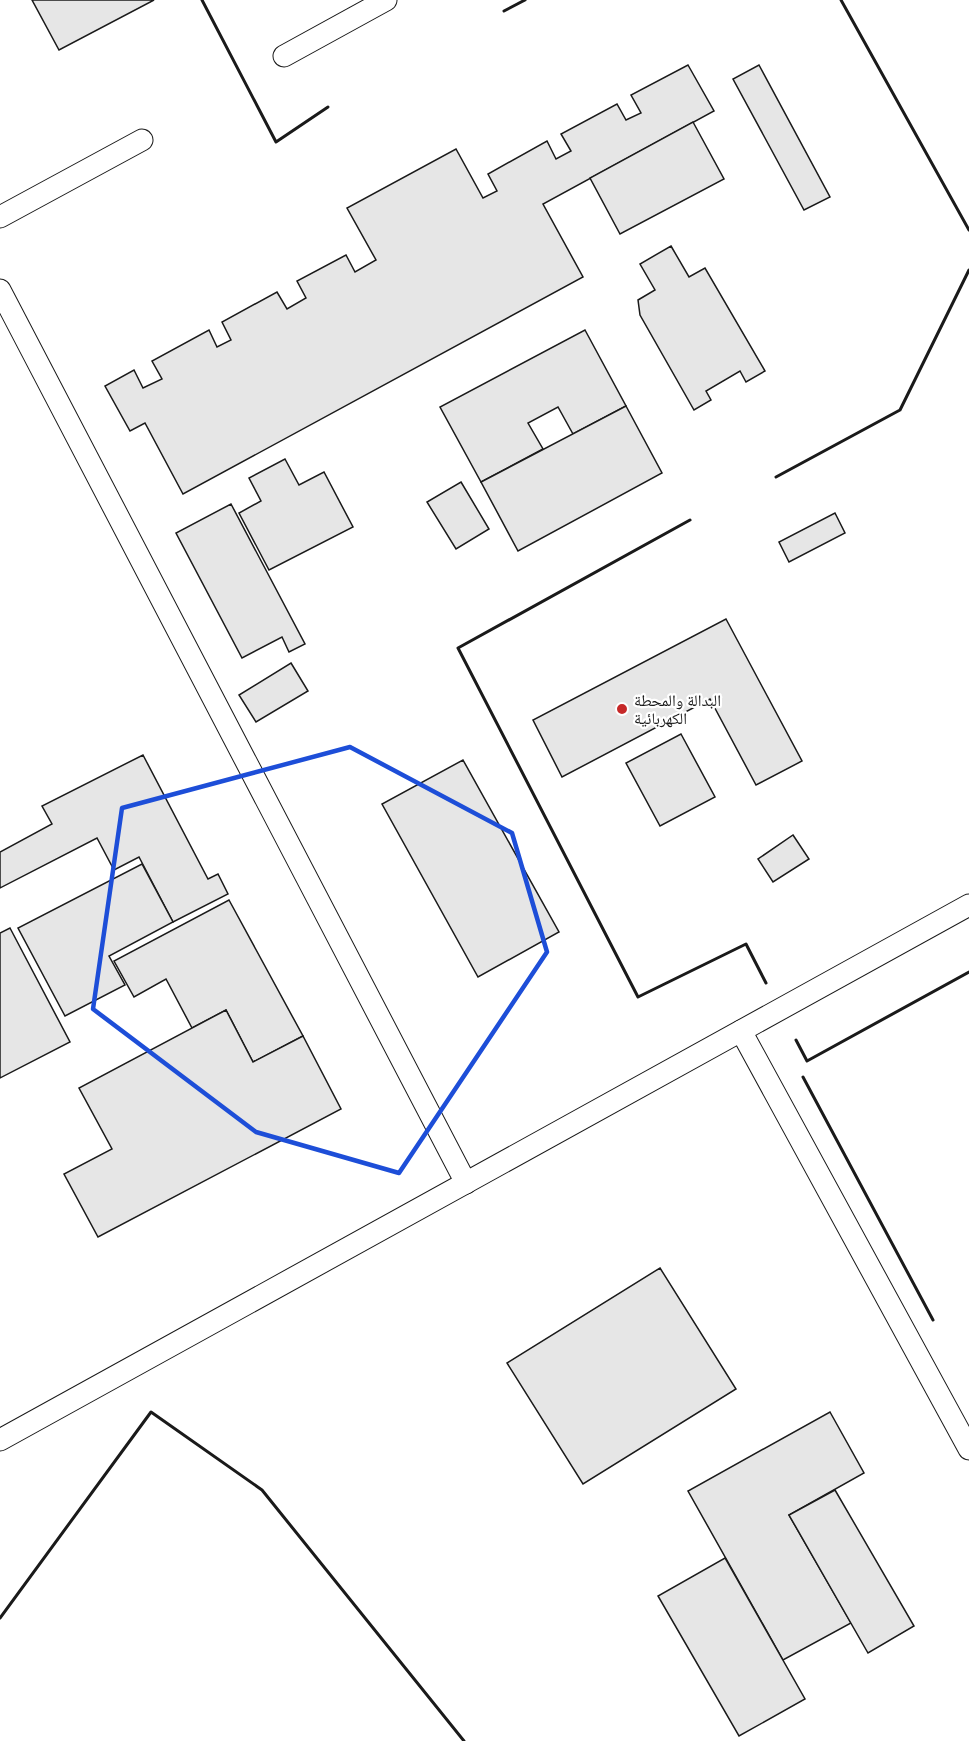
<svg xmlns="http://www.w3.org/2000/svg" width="969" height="1741" font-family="'PT Serif','Noto Naskh Arabic',serif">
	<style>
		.building { fill: #e6e6e6; stroke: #1a1a1a; stroke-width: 1.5 }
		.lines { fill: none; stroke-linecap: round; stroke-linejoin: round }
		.lane-casing { stroke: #1a1a1a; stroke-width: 23 }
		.lane { stroke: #fff; stroke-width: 21 }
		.wall { stroke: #1a1a1a; stroke-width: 3 }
		.marked { fill: none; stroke: #1d4ed8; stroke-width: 4.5; stroke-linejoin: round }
		.poi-dot { fill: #c62828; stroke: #fff; stroke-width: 2 }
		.labels { text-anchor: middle; stroke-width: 4.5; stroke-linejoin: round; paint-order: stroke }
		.poi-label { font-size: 16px; fill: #1a1a1a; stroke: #fff; text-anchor: start }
	</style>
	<rect width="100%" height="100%" fill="#fff"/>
	<g class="building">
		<polygon points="32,0 154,0 59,50"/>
		<polygon points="688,65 714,111 543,204 583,277 183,494 145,423 130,431 105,386 134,370 143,388 162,379 152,361 209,330 217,347 231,340 222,322 277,292 287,309 306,298 297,281 346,255 355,272 376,260 347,208 456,149 483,198 497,191 488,174 547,141 556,159 571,151 561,134 617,104 626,120 641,113 631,95"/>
		<polygon points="759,65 830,197 804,210 733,79"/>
		<polygon points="693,122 724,179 620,234 590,178"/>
		<polygon points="671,246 689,277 705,268 765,371 746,382 740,371 706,391 711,400 694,410 640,315 638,300 655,290 640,264"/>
		<polygon points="585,330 626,406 573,434 558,407 528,423 543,449 481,482 440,407"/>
		<polygon points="626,406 662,473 518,551 481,482"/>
		<polygon points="285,459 299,485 324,472 353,527 269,570 239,513 261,501 249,478"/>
		<polygon points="461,482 489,529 456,549 427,502"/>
		<polygon points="231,504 305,644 289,652 282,637 242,658 176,533"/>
		<polygon points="835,513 845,533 789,562 779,542"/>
		<polygon points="726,619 802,761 756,785 710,699 562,777 533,720"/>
		<polygon points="291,663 308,691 256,722 239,695"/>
		<polygon points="681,734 715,797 660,826 626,763"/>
		<polygon points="143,755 208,879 218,874 228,894 173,922 139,857 114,870 97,838 0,888 0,852 52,824 42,806"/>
		<polygon points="463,760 559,932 478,977 382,804"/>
		<polygon points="793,835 809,859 773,882 758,859"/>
		<polygon points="142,864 173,922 109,956 125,985 65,1016 18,928"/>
		<polygon points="229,900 303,1036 253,1062 226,1010 192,1028 166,979 134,997 114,961"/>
		<polygon points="10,928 70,1042 0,1078 0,933"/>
		<polygon points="226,1010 253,1062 303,1036 341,1109 98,1237 64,1174 112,1149 79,1088"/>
		<polygon points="660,1268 736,1389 583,1484 507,1363"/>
		<polygon points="830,1412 864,1473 789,1515 851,1623 783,1660 688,1491"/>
		<polygon points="835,1490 914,1626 868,1653 789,1515"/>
		<polygon points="725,1558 805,1699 739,1736 658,1596"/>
	</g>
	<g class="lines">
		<defs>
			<g id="lane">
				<polyline points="284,56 386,0"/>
				<polyline points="0,217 142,140"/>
				<polyline points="0,290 466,1183"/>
				<polyline points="741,1031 969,1449"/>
				<polyline points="0,1440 969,905"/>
			</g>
		</defs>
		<use href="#lane" class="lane-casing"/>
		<use href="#lane" class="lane"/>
		<g class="wall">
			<polyline points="202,0 276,142 328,107"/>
			<polyline points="841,0 969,230"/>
			<polyline points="504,11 525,0"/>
			<polyline points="776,477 900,410 969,270"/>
			<polyline points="690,520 458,648 638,997 746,944 766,983"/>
			<polyline points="796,1040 807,1061 969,972"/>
			<polyline points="803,1077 933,1320"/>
			<polyline points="0,1618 151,1412 262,1490 464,1741"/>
		</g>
	</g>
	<path class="marked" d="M350,747L512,833L547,952L399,1173L256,1132L93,1009L122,808Z"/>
	<circle class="poi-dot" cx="622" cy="709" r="6"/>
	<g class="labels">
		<g class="poi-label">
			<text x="634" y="706">البدالة والمحطة<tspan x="634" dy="18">الكهربائية</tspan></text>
		</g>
	</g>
</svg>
